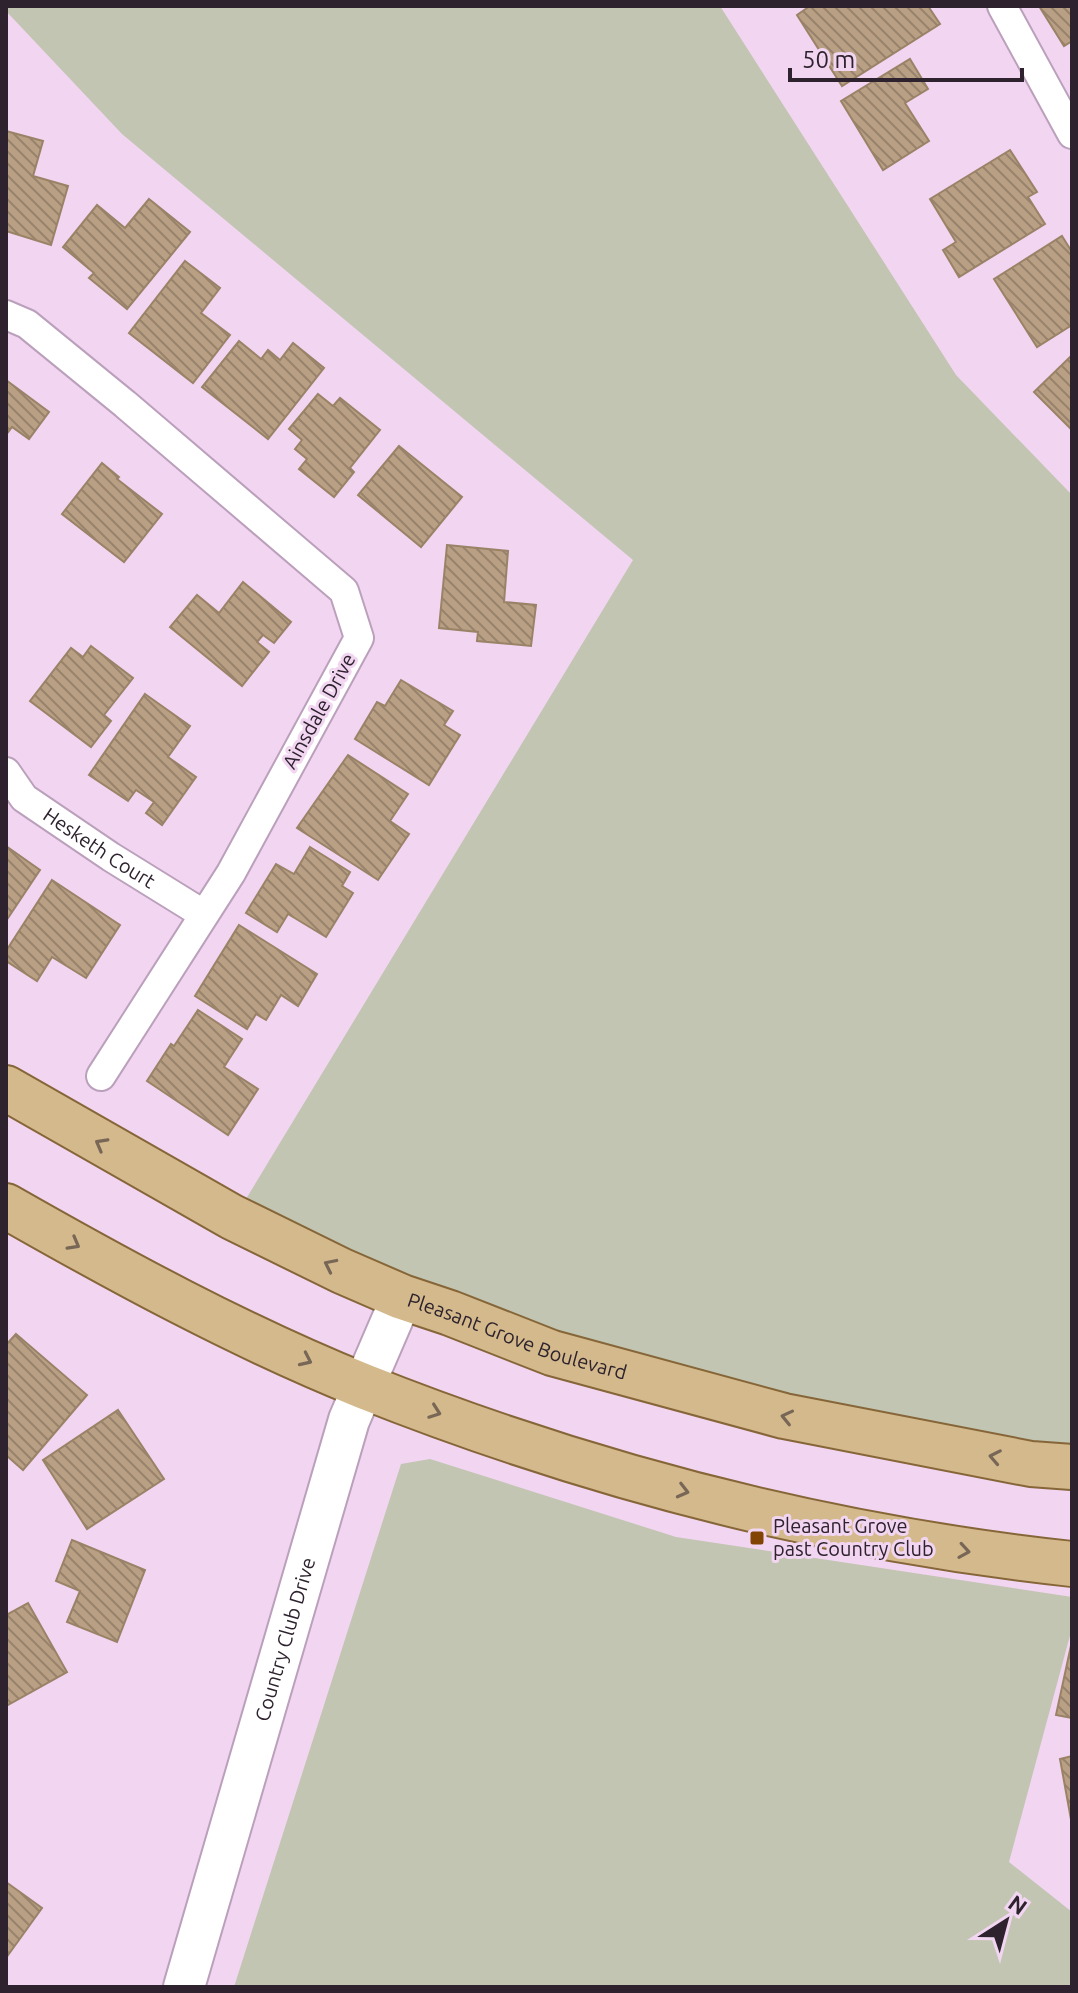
<svg xmlns="http://www.w3.org/2000/svg" width="1078" height="1993" font-family="Ubuntu,sans-serif">
	<style>
		.grass { fill: #c1c5b1 }
		.building { fill: url(#building-back-hatch); stroke: #9a8267; stroke-width: 2 }
		.lines { fill: none; stroke-linecap: round; stroke-linejoin: round }
		.street-casing { stroke: #bba0bb; stroke-width: 32 }
		.secondary-casing { stroke: #bba0bb; stroke-width: 44 }
		.primary-casing { stroke: #866638; stroke-width: 48 }
		.street { stroke: #fff; stroke-width: 28 }
		.secondary { stroke: #fff; stroke-width: 40 }
		.primary { stroke: #d3b98b; stroke-width: 44 }
		.oneway { stroke: #786657 }
		.poi-dot { fill: #824403; stroke: #f1d5f1; stroke-width: 3 }
		.labels { text-anchor: middle; stroke-width: 6; stroke-linejoin: round; paint-order: stroke }
		.street-label { font-size: 20px; fill: #2d222d; stroke: #f1d5f1 }
		.poi-label { font-size: 20px; fill: #2d222d; stroke: #f1d5f1; text-anchor: start }
	</style>
	<defs>
		<pattern id="building-back-hatch" width="6" height="6" patternUnits="userSpaceOnUse" patternTransform="scale(2)"><rect width="6" height="6" fill="#b9a084"/><path d="M-1 5l2 2M0 0l6 6M5-1l2 2" fill="none" stroke="#97826c"/></pattern>
	</defs>
	<rect width="100%" height="100%" fill="#f1d5f1"/>
	<g class="grass">
		<polygon points="6,6 720,6 956,375 1072,495 1072,1449 859,1416 599,1348 472,1304 243,1204 633,560 122,134 6,11"/>
		<polygon points="430,1459 676,1537 1072,1597 1072,1628 1009,1862 1072,1912 1072,1987 234,1987 401,1464"/>
	</g>
	<g class="building">
		<polygon points="810,6 928,6 940,24 842,86 797,15"/>
		<polygon points="1039,6 1072,6 1072,41 1064,46"/>
		<polygon points="910,59 928,89 905,103 929,141 883,170 841,101"/>
		<polygon points="6,131 43,141 33,176 68,186 51,245 6,231"/>
		<polygon points="1010,150 1037,192 1028,197 1045,224 959,277 943,250 956,242 930,199"/>
		<polygon points="149,199 190,232 127,309 89,278 94,273 63,247 97,205 125,228"/>
		<polygon points="1062,236 1072,252 1072,325 1037,347 994,279"/>
		<polygon points="185,261 220,288 201,313 230,335 193,383 129,333"/>
		<polygon points="239,341 261,359 268,350 280,360 293,343 324,368 268,439 202,387"/>
		<polygon points="1072,355 1072,430 1034,392"/>
		<polygon points="6,380 49,412 29,439 12,427 6,435"/>
		<polygon points="318,394 333,406 340,398 380,430 350,468 354,472 334,497 299,469 307,459 295,449 302,440 289,429"/>
		<polygon points="399,446 462,497 421,547 358,495"/>
		<polygon points="102,463 119,477 117,479 162,514 124,562 62,514"/>
		<polygon points="447,545 508,551 504,602 536,605 531,646 477,641 478,632 439,628"/>
		<polygon points="243,582 291,622 274,643 263,635 257,642 269,652 242,686 170,627 197,595 219,613"/>
		<polygon points="91,646 133,678 104,715 111,721 91,747 30,701 71,648 83,657"/>
		<polygon points="401,680 453,711 444,725 460,735 429,785 355,739 377,702 385,706"/>
		<polygon points="145,694 190,726 168,757 196,777 162,825 146,813 154,802 136,790 128,801 89,775"/>
		<polygon points="348,755 408,794 390,821 409,834 378,880 297,828"/>
		<polygon points="6,846 40,870 6,921"/>
		<polygon points="310,847 350,872 342,886 353,893 326,937 288,914 277,932 246,913 276,864 294,874"/>
		<polygon points="52,880 120,925 86,978 52,957 37,981 6,961 6,951"/>
		<polygon points="239,925 317,974 298,1006 281,995 266,1020 256,1014 247,1029 195,996"/>
		<polygon points="198,1010 242,1039 224,1067 258,1089 228,1135 147,1081 171,1044 174,1046"/>
		<polygon points="16,1334 87,1395 23,1470 6,1455 6,1345"/>
		<polygon points="118,1410 164,1479 87,1529 43,1460"/>
		<polygon points="72,1540 145,1570 117,1642 67,1622 80,1591 56,1581"/>
		<polygon points="28,1603 67,1672 6,1706 6,1615"/>
		<polygon points="1072,1641 1072,1718 1056,1715"/>
		<polygon points="1072,1756 1072,1825 1060,1759"/>
		<polygon points="6,1882 42,1908 6,1958"/>
	</g>
	<g class="lines">
		<defs>
			<g id="street">
				<polyline points="1002,6 1072,134"/>
				<polyline points="6,315 27,324 125,404 344,591 359,638 231,873 101,1076"/>
				<path id="s1" d="M6,772L24,798L111,857L203,914"/>
			</g>
			<g id="secondary">
				<path id="s2" d="M184,1987L349,1420L402,1297"/>
			</g>
			<g id="primary">
				<path id="s3" d="M6,1088L232,1217L342,1271L402,1297L450,1313L552,1353L784,1416L1031,1464L1072,1467"/>
				<path d="M6,1206C120,1271 241,1337 363,1386C590,1476 829,1538 1072,1564"/>
			</g>
		</defs>
		<use href="#street" class="street-casing"/>
		<use href="#secondary" class="secondary-casing"/>
		<use href="#primary" class="primary-casing"/>
		<use href="#street" class="street"/>
		<use href="#secondary" class="secondary"/>
		<use href="#primary" class="primary"/>
	</g>
	<defs><path id="oneway-chevron" d="M-2-3.5L2.5 0L-2 3.5" fill="none" stroke-width="1.6" stroke-linecap="round" stroke-linejoin="round" transform="scale(2)"/></defs>
	<g class="oneway">
		<use href="#oneway-chevron" transform="translate(101 1144) rotate(-151)"/>
		<use href="#oneway-chevron" transform="translate(74 1244) rotate(29)"/>
		<use href="#oneway-chevron" transform="translate(330 1265) rotate(-154)"/>
		<use href="#oneway-chevron" transform="translate(306 1360) rotate(25)"/>
		<use href="#oneway-chevron" transform="translate(435 1412) rotate(20)"/>
		<use href="#oneway-chevron" transform="translate(787 1417) rotate(-167)"/>
		<use href="#oneway-chevron" transform="translate(995 1457) rotate(-169)"/>
		<use href="#oneway-chevron" transform="translate(683 1491) rotate(14)"/>
		<use href="#oneway-chevron" transform="translate(964 1551) rotate(9)"/>
	</g>
	<rect class="poi-dot" x="749" y="1530" width="16" height="16" rx="4"/>
	<g class="labels">
		<g class="street-label">
			<text transform="translate(319 711) rotate(-61)" y="7">Ainsdale Drive</text>
			<text dy="7" stroke="none"><textPath href="#s1" startOffset="122">Hesketh Court</textPath></text>
			<text dy="7" stroke="none"><textPath href="#s3" startOffset="570">Pleasant Grove Boulevard</textPath></text>
			<text dy="7" stroke="none"><textPath href="#s2" startOffset="362">Country Club Drive</textPath></text>
		</g>
		<g class="poi-label">
			<text x="773" y="1533">Pleasant Grove<tspan x="773" dy="23">past Country Club</tspan></text>
		</g>
	</g>
	<rect width="1078" height="1993" fill="none" stroke="#2d222d" stroke-width="16"/>
	<g transform="translate(1006 1921) rotate(36)" stroke="#f1d5f1" stroke-width="6" paint-order="stroke">
	<path d="M0-6L14 30L0 20L-14 30Z" fill="#2d222d"/>
	<text y="-12" font-size="22" font-weight="bold" text-anchor="middle" fill="#2d222d">N</text>
	</g>
	<path d="M790 68v12h232v-12" fill="none" stroke="#2d222d" stroke-width="4"/>
	<text x="802" y="68" font-size="24" fill="#2d222d" stroke="#f1d5f1" stroke-width="6" paint-order="stroke">50 m</text>
</svg>
